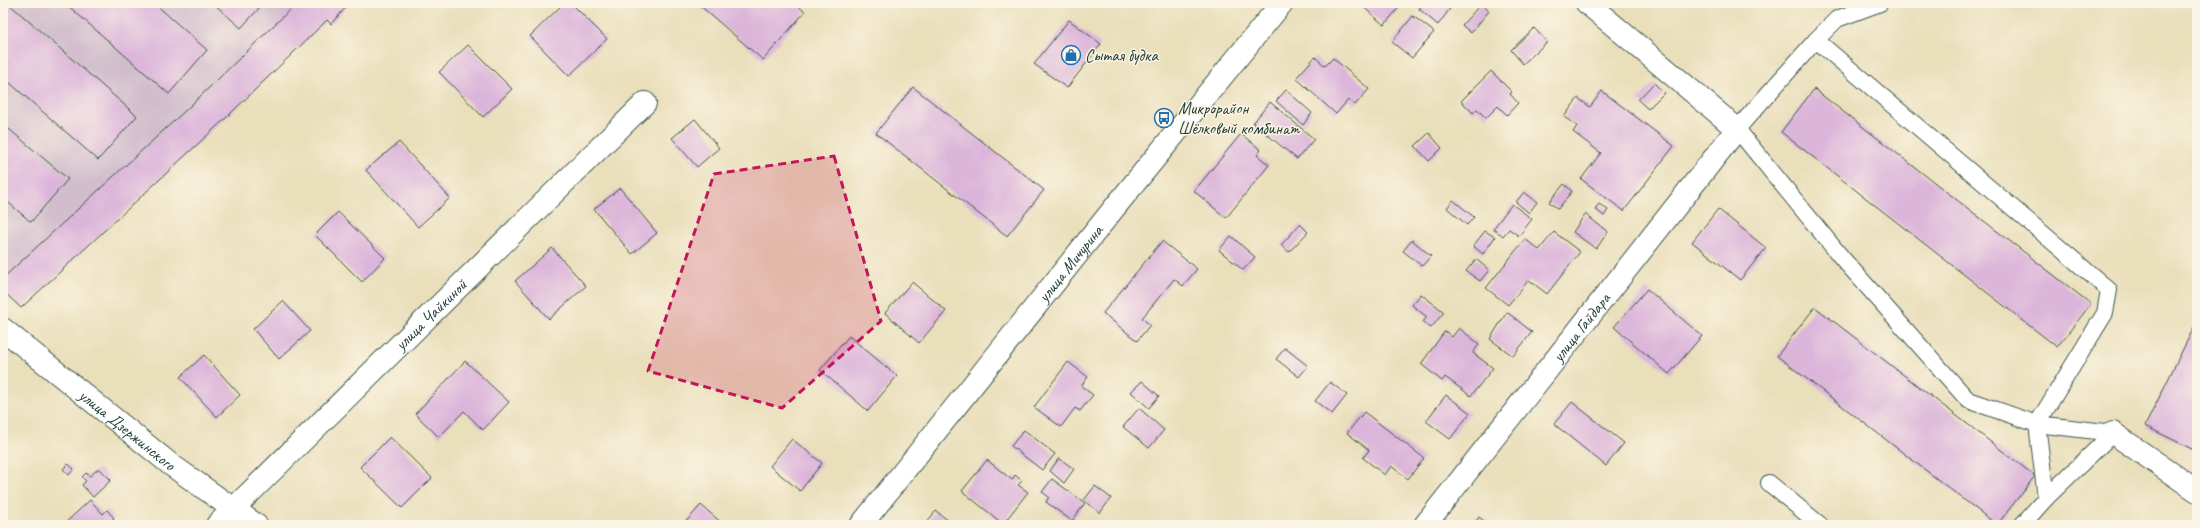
<svg xmlns="http://www.w3.org/2000/svg" width="2200" height="528" font-family="Caveat,sans-serif">
	<style>
		.industrial { fill: #d1bdcc }
		.building { fill: #dcb5da }
		.lines { fill: none; stroke-linecap: round; stroke-linejoin: round }
		.service-casing { stroke: #3d5548; stroke-width: 18 }
		.minor-casing { stroke: #3d5548; stroke-width: 24 }
		.tertiary-casing { stroke: #3d5548; stroke-width: 24 }
		.service { stroke: #fff; stroke-width: 16 }
		.minor { stroke: #fff; stroke-width: 22 }
		.tertiary { stroke: #fff; stroke-width: 22 }
		.marked { fill: #c2185b; fill-opacity: 0.2; stroke: #c2185b; stroke-width: 3; stroke-dasharray: 8 5; stroke-linejoin: round }
		.labels { text-anchor: middle; stroke-width: 3; stroke-linejoin: round; paint-order: stroke }
		.poi-label { font-size: 17px; fill: #1f3d34; stroke: #fcf5e5; text-anchor: start }
		.street-label { font-size: 17px; fill: #1f3d34; stroke: #fcf5e5 }
	</style>
	<rect width="100%" height="100%" fill="#fcf5e5"/>
	<filter id="ink" filterUnits="userSpaceOnUse"><feTurbulence type="fractalNoise" baseFrequency=".025" numOctaves="2"/><feDisplacementMap in="SourceGraphic" scale="8" xChannelSelector="R" yChannelSelector="G"/><feConvolveMatrix kernelMatrix="1 2 1 2 8 2 1 2 1" color-interpolation-filters="sRGB"/></filter>
	<filter id="wash" filterUnits="userSpaceOnUse"><feTurbulence type="fractalNoise" baseFrequency=".012" numOctaves="4" result="noise"/><feDisplacementMap in="SourceGraphic" scale="16" xChannelSelector="R" yChannelSelector="G"/><feGaussianBlur stdDeviation="0.9" result="paint"/><feColorMatrix in="noise" values="0 0 0 0 0 0 0 0 0 0 0 0 0 0 0 0 0 1.4 0 .05"/><feComposite in="paint" operator="in"/></filter>
	<g filter="url(#wash)">
		<rect width="100%" height="100%" fill="#e9dfbb"/>
		<polygon class="industrial" points="3,3 341,3 32,299 3,276"/>
		<g id="blocks">
			<g class="building">
				<polygon points="3,3 8,3 137,116 98,160 3,77"/>
				<polygon points="65,3 154,3 207,50 169,94"/>
				<polygon points="213,3 264,3 241,28"/>
				<polygon points="297,3 350,3 331,24 327,20 228,116 21,308 3,291 3,278 188,108"/>
				<polygon points="564,3 571,3 607,39 569,76 530,36"/>
				<polygon points="697,3 795,3 805,12 763,60"/>
				<polygon points="1359,3 1403,3 1384,25"/>
				<polygon points="1424,3 1449,3 1452,6 1438,25 1419,9"/>
				<polygon points="1481,4 1489,11 1471,33 1462,25"/>
				<polygon points="1413,16 1434,32 1412,58 1392,42"/>
				<polygon points="1069,20 1101,44 1067,88 1034,64"/>
				<polygon points="1534,28 1547,42 1523,64 1511,50"/>
				<polygon points="468,45 512,89 483,117 439,72"/>
				<polygon points="1315,57 1325,66 1333,58 1369,89 1355,105 1348,100 1336,114 1296,78"/>
				<polygon points="1491,71 1512,92 1510,94 1518,103 1507,115 1498,106 1486,118 1477,109 1473,113 1461,101"/>
				<polygon points="1654,83 1664,93 1648,109 1638,100"/>
				<polygon points="913,87 1044,190 1007,236 876,133"/>
				<polygon points="1814,89 2091,304 2057,347 1781,132"/>
				<polygon points="1286,90 1312,113 1303,125 1276,101"/>
				<polygon points="1602,91 1674,146 1624,211 1581,179 1601,153 1573,132 1577,126 1564,117 1578,98 1590,107"/>
				<polygon points="1270,102 1314,139 1297,159 1253,123"/>
				<polygon points="695,119 719,148 697,167 672,138"/>
				<polygon points="3,124 68,179 31,222 3,198"/>
				<polygon points="1429,133 1442,148 1429,161 1415,146"/>
				<polygon points="1241,134 1261,150 1257,155 1269,165 1226,218 1194,191"/>
				<polygon points="399,142 450,198 418,227 366,170"/>
				<polygon points="1564,184 1572,191 1558,209 1549,202"/>
				<polygon points="620,188 657,233 632,254 594,209"/>
				<polygon points="1524,192 1537,202 1529,213 1516,202"/>
				<polygon points="1453,200 1474,217 1467,225 1447,208"/>
				<polygon points="1512,204 1532,219 1519,236 1509,229 1503,236 1493,229"/>
				<polygon points="1599,204 1608,210 1604,216 1595,209"/>
				<polygon points="1718,209 1766,248 1740,280 1692,242"/>
				<polygon points="338,212 385,258 362,282 315,235"/>
				<polygon points="1585,214 1608,232 1596,249 1573,232"/>
				<polygon points="1300,224 1308,232 1289,252 1281,245"/>
				<polygon points="1485,231 1495,237 1483,254 1473,246"/>
				<polygon points="1554,232 1580,252 1547,294 1529,280 1508,305 1486,288 1525,239 1539,250"/>
				<polygon points="1231,236 1255,257 1243,270 1219,250"/>
				<polygon points="1412,240 1431,256 1422,266 1403,251"/>
				<polygon points="1162,241 1197,269 1183,286 1174,279 1142,318 1150,325 1137,341 1103,313"/>
				<polygon points="552,248 586,286 549,319 515,281"/>
				<polygon points="1476,259 1489,270 1480,281 1466,271"/>
				<polygon points="912,282 946,311 919,343 885,313"/>
				<polygon points="1647,289 1702,336 1669,374 1614,327"/>
				<polygon points="1421,294 1444,312 1431,328 1423,322 1427,317 1412,305"/>
				<polygon points="283,301 310,331 279,359 253,329"/>
				<polygon points="1815,307 2035,476 1997,525 1777,356"/>
				<polygon points="1507,312 1532,332 1513,356 1490,339"/>
				<polygon points="2197,321 2197,444 2194,450 2145,426"/>
				<polygon points="1459,328 1479,344 1473,353 1493,368 1471,396 1445,377 1442,381 1421,364 1445,331 1452,337"/>
				<polygon points="849,336 897,376 868,411 820,370"/>
				<polygon points="1285,348 1308,366 1299,377 1276,359"/>
				<polygon points="204,355 240,395 217,417 180,377"/>
				<polygon points="465,361 509,402 483,430 464,411 439,437 415,414"/>
				<polygon points="1068,362 1088,377 1081,386 1093,395 1080,411 1075,408 1061,427 1034,407"/>
				<polygon points="1142,381 1159,396 1149,408 1131,392"/>
				<polygon points="1330,382 1347,395 1332,414 1315,401"/>
				<polygon points="1446,395 1470,413 1450,439 1426,421"/>
				<polygon points="1572,402 1624,443 1606,466 1554,424"/>
				<polygon points="1139,408 1164,430 1149,448 1123,427"/>
				<polygon points="1364,412 1424,458 1408,479 1391,466 1385,475 1363,458 1369,450 1347,433"/>
				<polygon points="1024,430 1055,454 1042,470 1011,446"/>
				<polygon points="390,437 432,478 402,508 360,467"/>
				<polygon points="792,439 822,463 800,491 770,466"/>
				<polygon points="1059,458 1074,469 1064,483 1050,471"/>
				<polygon points="987,460 1012,480 1015,475 1022,481 1018,485 1028,492 1003,524 962,491"/>
				<polygon points="68,464 74,469 69,475 63,469"/>
				<polygon points="99,468 111,480 93,497 82,485 86,481 82,477 86,473 90,476"/>
				<polygon points="1052,479 1085,503 1072,521 1046,502 1049,497 1042,492"/>
				<polygon points="1095,486 1111,498 1100,513 1084,500"/>
				<polygon points="90,500 103,514 107,510 114,518 109,522 112,525 63,525"/>
				<polygon points="701,505 724,525 683,525"/>
				<polygon points="936,511 954,525 924,525"/>
				<polygon points="1479,517 1489,525 1473,525"/>
			</g>
		</g>
	</g>
	<g filter="url(#ink)">
		<use href="#blocks" fill-opacity="0" stroke="#3d5548" stroke-width="1"/>
		<g class="lines">
			<defs>
				<g id="service">
					<polyline points="1880,3 1837,19 1816,40 1737,129 1842,258 1968,400 2037,424 2113,433"/>
					<polyline points="1816,40 2109,290 2105,313 2037,424 2046,498 2022,525"/>
					<polyline points="1769,483 1820,525"/>
					<polyline points="2046,498 2113,433"/>
				</g>
				<g id="minor">
					<polyline points="2113,433 2197,491"/>
					<path id="s1" d="M217,525L645,103"/>
					<path id="s2" d="M861,525L1115,207L1282,3"/>
					<path id="s3" d="M1425,525L1737,129L1587,3"/>
				</g>
				<g id="tertiary">
					<path id="s4" d="M3,329L170,464L256,525"/>
				</g>
			</defs>
			<use href="#service" class="service-casing"/>
			<use href="#minor" class="minor-casing"/>
			<use href="#tertiary" class="tertiary-casing"/>
			<use href="#service" class="service"/>
			<use href="#minor" class="minor"/>
			<use href="#tertiary" class="tertiary"/>
		</g>
	</g>
	<path class="marked" d="M834,156L881,321L782,408L648,371L714,174Z"/>
	<defs>
		<symbol id="shop-ring" viewBox="-11 -11 22 22"><circle r="9.5" fill="#fcf5e5" stroke="#1f6fb2" stroke-width="1.5"/><path d="M-5-2.5h2.3a2.7 3.5 0 0 1 5.4 0H5L5.5 6h-11ZM-1.5-2.5h3a1.5 2.3 0 0 0-3 0Z" fill="#1f6fb2"/></symbol>
		<symbol id="bus-ring" viewBox="-11 -11 22 22"><circle r="9.5" fill="#fcf5e5" stroke="#1f6fb2" stroke-width="1.5"/><path d="M-5-6H5V4H4V6H2V4H-2V6H-4V4H-5ZM-3.5-4V0h7V-4ZM-3.5 1.2v1.5H-2V1.2ZM2 1.2v1.5H3.5V1.2Z" fill="#1f6fb2"/></symbol>
	</defs>
	<g fill-rule="evenodd">
		<use href="#shop-ring" x="1060" y="44" width="22" height="22"/>
		<use href="#bus-ring" x="1153" y="107" width="22" height="22"/>
	</g>
	<g class="labels">
		<g class="poi-label">
			<text x="1085" y="61">Сытая будка</text>
			<text x="1178" y="114">Микрорайон<tspan x="1178" dy="20">Шёлковый комбинат</tspan></text>
		</g>
		<g class="street-label">
			<text dy="6" stroke="none"><textPath href="#s2" startOffset="335">улица Мичурина</textPath></text>
			<text dy="6" stroke="none"><textPath href="#s1" startOffset="300">улица Чайкиной</textPath></text>
			<text dy="6" stroke="none"><textPath href="#s3" startOffset="252">улица Гайдара</textPath></text>
			<text dy="6" stroke="none"><textPath href="#s4" startOffset="160">улица Дзержинского</textPath></text>
		</g>
	</g>
	<rect width="2200" height="528" fill="none" stroke="#fcf5e5" stroke-width="16"/>
</svg>
